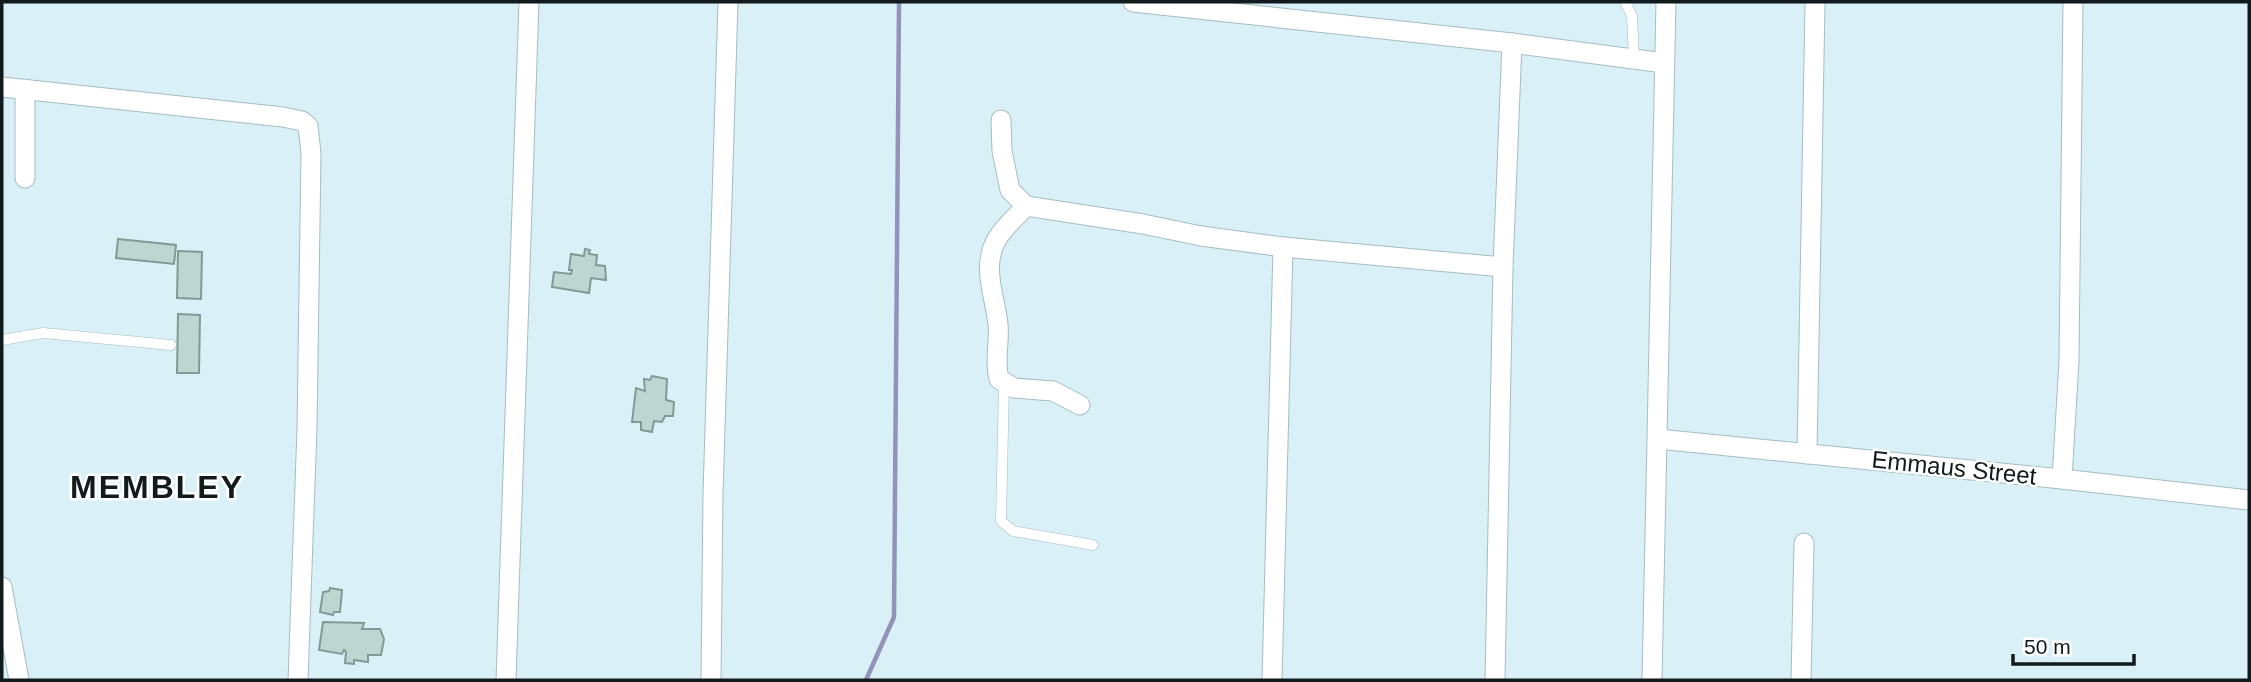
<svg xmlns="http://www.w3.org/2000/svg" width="2251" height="682" font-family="Helvetica,sans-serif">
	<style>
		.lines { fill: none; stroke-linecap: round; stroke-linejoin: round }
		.stream { stroke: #9393ba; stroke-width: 4.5 }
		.building { fill: #bed6d2; stroke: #829995; stroke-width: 2 }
		.lane-casing { stroke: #a6bcc3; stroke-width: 11 }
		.street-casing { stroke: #a6bcc3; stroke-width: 21 }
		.lane { stroke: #fff; stroke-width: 10 }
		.street { stroke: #fff; stroke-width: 19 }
		.labels { text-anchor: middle; stroke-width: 5; stroke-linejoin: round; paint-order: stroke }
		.street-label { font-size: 24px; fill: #111a1c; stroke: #fff }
		.district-label { font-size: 32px; font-weight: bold; letter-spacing: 2px; fill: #111a1c; stroke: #fff }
	</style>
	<rect width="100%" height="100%" fill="#d9f0f7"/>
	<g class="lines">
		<polyline class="stream" points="866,680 894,617 899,2"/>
	</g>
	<g class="building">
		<polygon points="118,239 176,245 174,264 116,258"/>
		<polygon points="585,249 590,250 589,254 597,255 596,265 605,266 606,280 591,278 589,293 552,287 554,272 571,274 572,270 569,270 571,254 584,256"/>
		<polygon points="178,251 202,252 201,299 177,298"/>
		<polygon points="178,314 200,315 199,373 177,373"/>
		<polygon points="652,376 667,379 666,400 674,402 673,416 665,416 662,422 654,421 652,432 641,430 641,422 632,422 636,388 645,391 644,379 650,380"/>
		<polygon points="330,588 342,590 340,612 334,612 333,615 320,612 323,592 329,591"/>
		<polygon points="323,622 364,623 362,629 380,629 384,639 381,655 368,655 368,662 354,660 354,664 345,663 346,652 344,650 342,654 319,650"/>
	</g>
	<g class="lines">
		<defs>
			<g id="lane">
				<polyline points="1625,2 1632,16 1634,59"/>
				<polyline points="2,340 43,333 171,345"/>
				<polyline points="1004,384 1001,521 1013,531 1093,545"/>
			</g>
			<g id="street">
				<polyline points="1133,2 1512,43"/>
				<polyline points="2,87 283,117 302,121 308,126 311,153 307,428 298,680"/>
				<polyline points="25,89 25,178"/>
				<polyline points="1001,120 1002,151 1010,190 1026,206 1143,224 1201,236 1283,247"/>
				<path d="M1026,206C1016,217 1004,227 997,239C981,266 995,296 998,324C1000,342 994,361 999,379L1014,388L1053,391L1080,405"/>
				<polyline points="1658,439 2062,479 2249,500"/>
				<polyline points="1807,454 1815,2"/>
				<polyline points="2062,479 2069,361 2073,2"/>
				<polyline points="2,587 19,680"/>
				<polyline points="506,680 529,2"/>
				<polyline points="711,680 713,494 728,2"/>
				<polyline points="1272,680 1283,247 1503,267"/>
				<polyline points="1495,680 1503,267 1512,43 1664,63"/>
				<polyline points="1652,680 1666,2"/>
				<polyline points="1801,680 1804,543"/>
			</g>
		</defs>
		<use href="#lane" class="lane-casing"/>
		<use href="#street" class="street-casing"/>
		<use href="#lane" class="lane"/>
		<use href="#street" class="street"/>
	</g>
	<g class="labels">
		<g class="street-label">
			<text transform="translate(1954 468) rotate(6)" y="8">Emmaus Street</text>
		</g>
		<g class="district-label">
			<text x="157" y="498">MEMBLEY</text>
		</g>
	</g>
	<rect width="2251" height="682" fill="none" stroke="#111a1c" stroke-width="7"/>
	<path d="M2013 654v10h121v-10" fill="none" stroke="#111a1c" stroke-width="3.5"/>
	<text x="2024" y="654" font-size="21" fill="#111a1c" stroke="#ffffff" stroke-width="5" paint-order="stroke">50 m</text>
</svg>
